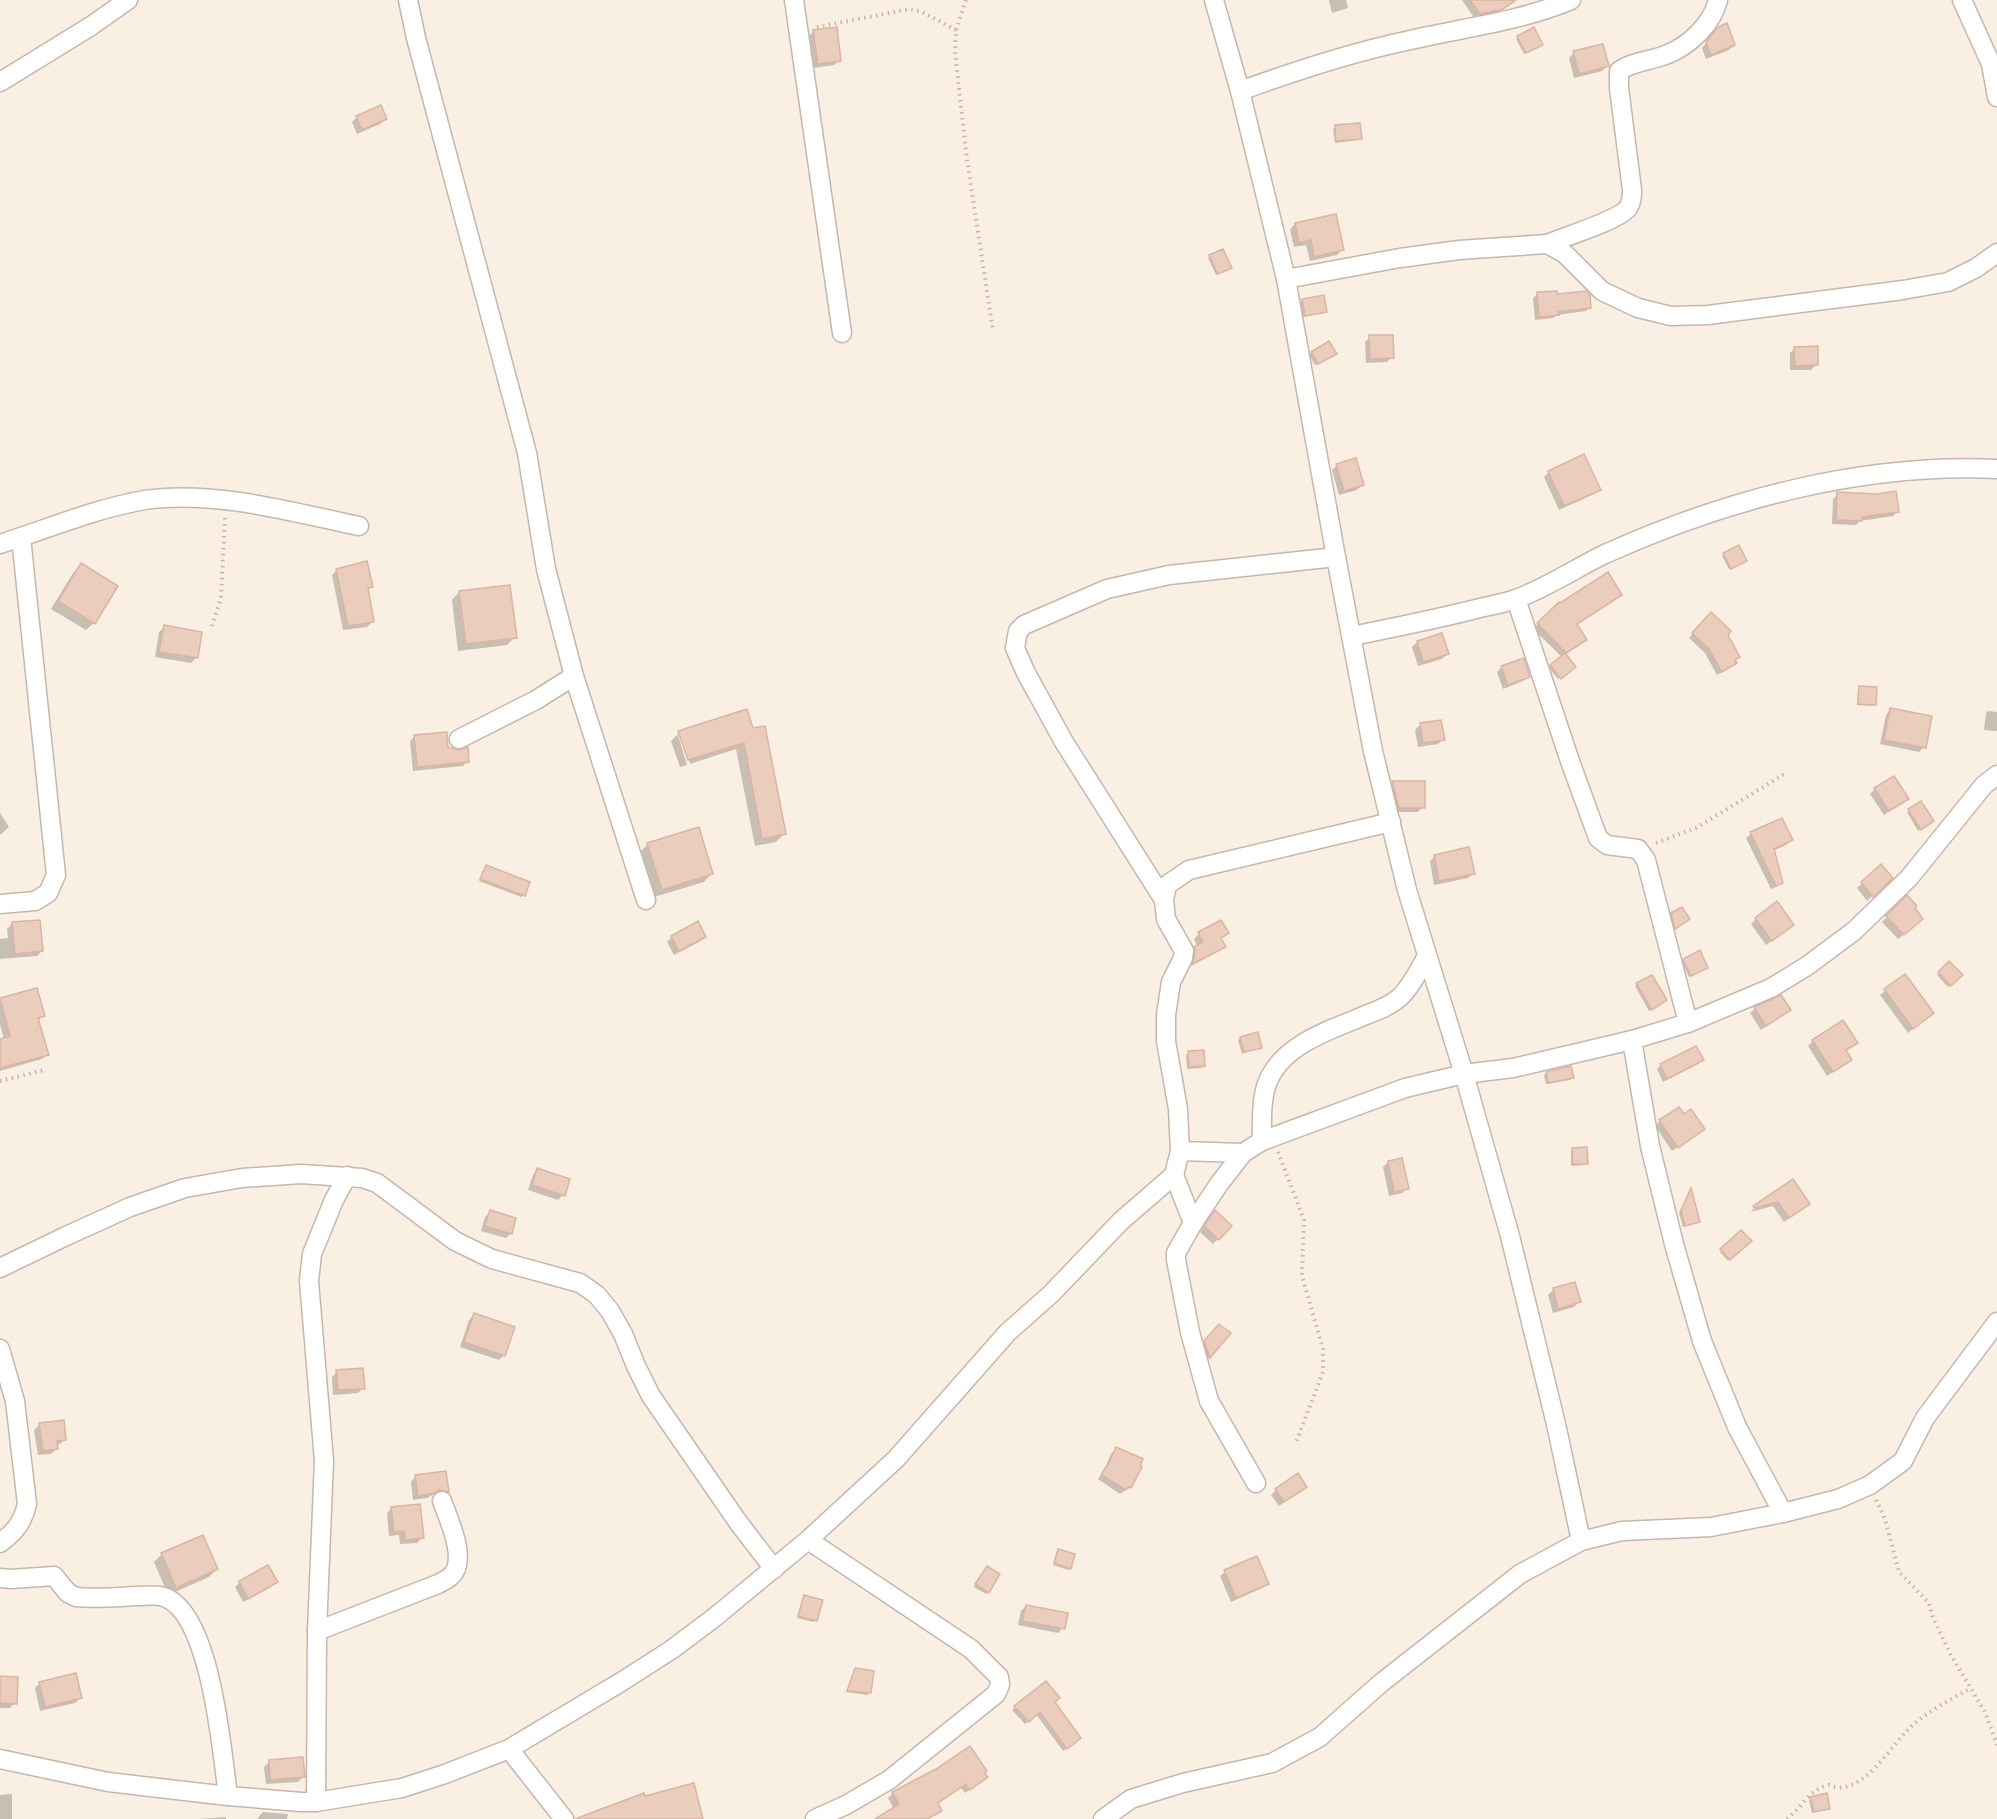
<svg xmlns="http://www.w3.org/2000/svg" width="1997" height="1819" font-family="'Archivo Narrow',sans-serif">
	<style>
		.shadow { fill: #0003 }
		.building { fill: #ebcdbd; stroke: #dcb4a0; stroke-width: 1.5 }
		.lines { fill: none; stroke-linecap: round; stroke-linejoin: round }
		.minor-casing { stroke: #c8b6ab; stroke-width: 21 }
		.path { stroke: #cfb1a1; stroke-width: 4; stroke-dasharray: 1.5 4.5; stroke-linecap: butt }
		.minor { stroke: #fff; stroke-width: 18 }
	</style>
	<rect width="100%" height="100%" fill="#f9efe2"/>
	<g class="shadow">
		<polygon points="1329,0 1346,0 1348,8 1332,13"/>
		<polygon points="1462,0 1501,0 1506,6 1496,14 1475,19"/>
		<polygon points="814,31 839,60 834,65 813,68 809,36"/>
		<polygon points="1713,34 1734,45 1729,50 1706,59 1702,48"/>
		<polygon points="1518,37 1539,46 1524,54 1516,39"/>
		<polygon points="1574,53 1607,66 1602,71 1574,78 1569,58"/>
		<polygon points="357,117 385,119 380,124 357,134 352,122"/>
		<polygon points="1336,127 1360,138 1358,140 1335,143 1333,129"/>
		<polygon points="1295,224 1342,250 1337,255 1310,261 1306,245 1294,247 1290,229"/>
		<polygon points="1210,256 1228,270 1216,275 1208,258"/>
		<polygon points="1537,294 1556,296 1590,307 1586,311 1557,315 1553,318 1535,320 1533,298"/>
		<polygon points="1302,301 1326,311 1324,313 1303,317 1300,303"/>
		<polygon points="1370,337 1392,357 1387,362 1366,363 1365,342"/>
		<polygon points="1795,348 1816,365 1811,370 1790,370 1790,353"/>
		<polygon points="1311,353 1333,356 1315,365 1309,355"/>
		<polygon points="1337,465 1362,485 1357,490 1339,495 1332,470"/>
		<polygon points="1549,472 1599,489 1594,494 1559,510 1544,477"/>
		<polygon points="1838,494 1898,511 1893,516 1860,521 1856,525 1832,524 1833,499"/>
		<polygon points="1724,554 1743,562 1729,569 1722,556"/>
		<polygon points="81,565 94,623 86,630 51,609 73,573"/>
		<polygon points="337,570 371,587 367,591 372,622 367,627 343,630 332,575"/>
		<polygon points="459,592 515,637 507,645 458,651 452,600"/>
		<polygon points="1620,595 1576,625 1585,639 1564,655 1574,667 1558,679 1549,668 1562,657 1533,629 1559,604"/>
		<polygon points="1711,614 1726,635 1734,661 1731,667 1717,675 1705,653 1689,638"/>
		<polygon points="164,627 196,658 191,663 155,657 159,632"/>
		<polygon points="1417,642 1447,654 1442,659 1418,666 1412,647"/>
		<polygon points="1502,667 1528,676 1523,681 1503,689 1497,672"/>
		<polygon points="1860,687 1875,704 1873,706 1857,705 1858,689"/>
		<polygon points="1891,709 1924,747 1919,752 1880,744 1886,715"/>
		<polygon points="746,711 784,834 776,842 755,846 736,749 690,764 681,735 678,735 687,765 680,767 671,741 679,733"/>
		<polygon points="1988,711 1997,712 1997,731 1984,730 1986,713"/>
		<polygon points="1440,721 1443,739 1438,744 1418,747 1415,730 1420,725"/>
		<polygon points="415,736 447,748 467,762 463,766 413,771 410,741"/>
		<polygon points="1393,783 1423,807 1418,812 1394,812 1388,788"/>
		<polygon points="1875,789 1907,799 1884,815 1870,794"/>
		<polygon points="1921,803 1930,823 1918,831 1907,812"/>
		<polygon points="0,813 9,827 0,835"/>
		<polygon points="1751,834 1791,840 1786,845 1773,851 1781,883 1776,887 1771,889 1746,838"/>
		<polygon points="648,844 711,874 704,882 654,897 640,852"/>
		<polygon points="1435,856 1473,873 1468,878 1434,885 1430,861"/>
		<polygon points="1881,866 1891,878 1867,901 1857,888"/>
		<polygon points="486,867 523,895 521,897 479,881"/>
		<polygon points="1907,897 1916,924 1898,939 1882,922"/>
		<polygon points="1672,915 1686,921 1673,930 1670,917"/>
		<polygon points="1756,919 1787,930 1766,945 1751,924"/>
		<polygon points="12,924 42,951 37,956 0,959 0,939 8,938 7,929"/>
		<polygon points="1227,933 1220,939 1224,946 1219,951 1189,967 1190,954 1198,947 1194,939 1199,934"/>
		<polygon points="672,937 704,937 699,942 674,955 667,942"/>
		<polygon points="1684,960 1704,970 1689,977 1682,962"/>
		<polygon points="1949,963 1960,975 1948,987 1937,975"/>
		<polygon points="1904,976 1927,1017 1908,1033 1880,995"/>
		<polygon points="1652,977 1664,1002 1649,1011 1635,986"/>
		<polygon points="36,990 43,1015 38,1021 47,1054 42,1059 0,1071 0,1040 4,1039 0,1024 0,1000"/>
		<polygon points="1780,997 1789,1010 1761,1030 1750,1013 1755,1009"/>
		<polygon points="1240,1038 1261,1047 1242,1054 1238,1040"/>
		<polygon points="1813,1041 1856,1042 1845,1051 1850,1060 1827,1076 1808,1046"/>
		<polygon points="1189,1053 1203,1066 1201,1068 1187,1069 1186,1055"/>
		<polygon points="1702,1060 1698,1064 1663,1082 1657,1069 1661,1065"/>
		<polygon points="1546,1073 1572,1078 1570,1080 1546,1084 1544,1075"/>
		<polygon points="1684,1116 1703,1129 1672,1151 1655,1126 1660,1121"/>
		<polygon points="1573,1149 1586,1163 1584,1165 1571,1166 1571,1151"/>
		<polygon points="1388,1162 1407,1188 1402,1193 1389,1196 1383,1167"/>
		<polygon points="538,1170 563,1195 558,1200 528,1190 533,1175"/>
		<polygon points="1792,1181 1808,1204 1803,1209 1784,1222 1773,1206 1750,1212"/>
		<polygon points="1690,1191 1699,1222 1683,1227 1679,1213"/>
		<polygon points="490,1212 511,1233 506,1238 481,1231 485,1217"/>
		<polygon points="1210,1217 1230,1226 1213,1244 1200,1232"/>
		<polygon points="1741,1232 1750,1241 1728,1261 1720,1252"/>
		<polygon points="1574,1284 1579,1302 1574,1307 1553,1313 1548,1295 1553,1290"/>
		<polygon points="474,1315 504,1355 499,1360 460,1347 469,1320"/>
		<polygon points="1214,1330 1229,1334 1205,1362 1200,1347"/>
		<polygon points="337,1372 363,1388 358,1393 333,1395 332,1377"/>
		<polygon points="39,1425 65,1439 60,1444 56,1445 56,1449 51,1454 38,1455 34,1430"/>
		<polygon points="1116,1449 1130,1487 1120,1494 1098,1479 1104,1470 1111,1454"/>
		<polygon points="416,1476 447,1491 442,1496 432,1495 427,1498 413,1500 411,1482"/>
		<polygon points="1276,1490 1300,1491 1279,1506 1271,1495"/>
		<polygon points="392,1508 422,1538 417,1543 400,1544 399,1535 389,1536 387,1513"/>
		<polygon points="1059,1551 1070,1568 1068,1570 1053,1565"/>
		<polygon points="162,1554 217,1569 209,1577 168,1595 154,1562"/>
		<polygon points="985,1570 988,1592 986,1594 974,1587"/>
		<polygon points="1225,1572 1267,1583 1262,1588 1231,1602 1220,1576"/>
		<polygon points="240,1582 276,1582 271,1587 243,1602 235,1587"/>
		<polygon points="804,1597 815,1620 813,1622 797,1618"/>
		<polygon points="1026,1606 1063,1628 1058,1633 1018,1625 1021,1611"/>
		<polygon points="855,1670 869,1693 867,1695 846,1692"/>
		<polygon points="0,1678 15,1703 10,1708 0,1708"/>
		<polygon points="40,1683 80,1698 75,1703 40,1711 35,1688"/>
		<polygon points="1053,1702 1076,1741 1063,1751 1036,1714 1025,1724 1012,1710 1016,1707"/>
		<polygon points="269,1762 303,1777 298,1782 266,1784 264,1767"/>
		<polygon points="983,1773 986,1777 981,1782 965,1793 961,1788 937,1804 940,1811 929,1819 878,1819 894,1809 888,1798 893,1793"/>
		<polygon points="12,1794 12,1819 0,1819 0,1795"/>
		<polygon points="643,1794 644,1797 702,1819 591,1819 591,1815 596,1810"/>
		<polygon points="1811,1798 1828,1808 1812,1813 1809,1800"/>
		<polygon points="263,1812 288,1814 287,1819 257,1819"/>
		<polygon points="226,1817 226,1819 199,1819"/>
	</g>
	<g class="building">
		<polygon points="1470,0 1516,0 1503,9 1480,14"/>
		<polygon points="1727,23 1735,45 1711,55 1706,42 1718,27"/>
		<polygon points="837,27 841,61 818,64 813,30"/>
		<polygon points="1534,27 1543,45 1526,53 1517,36"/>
		<polygon points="1603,44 1609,66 1579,74 1573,51"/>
		<polygon points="381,105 387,119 362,130 356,116"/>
		<polygon points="1360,123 1362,139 1336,141 1335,125"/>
		<polygon points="1336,214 1344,250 1314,257 1311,240 1299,243 1295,223"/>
		<polygon points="1223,249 1232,268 1218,274 1209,255"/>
		<polygon points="1557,291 1557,294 1586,291 1590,295 1591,308 1558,312 1559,315 1539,317 1537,292"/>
		<polygon points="1324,295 1327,312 1305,316 1302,299"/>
		<polygon points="1369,335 1393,335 1394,358 1370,359"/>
		<polygon points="1329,341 1337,354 1318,364 1311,352"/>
		<polygon points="1818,346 1818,365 1795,366 1794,347"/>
		<polygon points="1584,454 1601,490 1564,506 1548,471"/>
		<polygon points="1356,458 1364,485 1344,491 1336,464"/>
		<polygon points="1896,491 1899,512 1862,517 1862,521 1836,520 1837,492 1876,494"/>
		<polygon points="1739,545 1747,561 1731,569 1723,553"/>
		<polygon points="367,561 373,587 368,588 374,622 348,626 336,569"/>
		<polygon points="81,563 118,586 95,624 58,601"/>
		<polygon points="1608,572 1622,595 1577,624 1587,640 1566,653 1537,623 1559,602 1560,603"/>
		<polygon points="510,585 517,638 466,644 459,591"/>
		<polygon points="1711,612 1731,631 1728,635 1740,657 1735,660 1737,663 1722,672 1709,649 1692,633"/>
		<polygon points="164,625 202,632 198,658 159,652"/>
		<polygon points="1442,633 1449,654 1423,662 1417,641"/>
		<polygon points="1565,653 1576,667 1561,679 1550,665"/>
		<polygon points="1524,658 1530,677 1508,685 1501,666"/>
		<polygon points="1859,686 1877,687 1876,705 1858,704"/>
		<polygon points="1890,708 1932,716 1926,748 1884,740"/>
		<polygon points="747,709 753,728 765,726 786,834 762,839 744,743 688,760 678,731"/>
		<polygon points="1441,720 1445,740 1423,743 1420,723"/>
		<polygon points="447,732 448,747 459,750 468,747 469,762 417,767 414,735"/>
		<polygon points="1894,776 1909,799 1889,811 1874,788"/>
		<polygon points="1392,781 1425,781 1425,808 1399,808"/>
		<polygon points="1921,801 1934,821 1921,830 1908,809"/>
		<polygon points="1782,818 1793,840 1774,849 1783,883 1776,886 1750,832"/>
		<polygon points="699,827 713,874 662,890 647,843"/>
		<polygon points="1469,847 1475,874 1439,881 1434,855"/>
		<polygon points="1881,864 1893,878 1873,897 1861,882"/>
		<polygon points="486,865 530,882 525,896 480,879"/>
		<polygon points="1907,895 1917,906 1915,908 1923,919 1904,935 1886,916"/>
		<polygon points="1777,901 1794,925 1772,941 1755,918"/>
		<polygon points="1682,907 1690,919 1675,929 1671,913"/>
		<polygon points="40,920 43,951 15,954 12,922"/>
		<polygon points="1221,920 1229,933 1221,938 1226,947 1192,964 1195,953 1194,947 1203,942 1198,932"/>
		<polygon points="698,921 706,937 679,951 671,936"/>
		<polygon points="1700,950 1708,968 1691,976 1683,959"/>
		<polygon points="1949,961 1963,975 1951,986 1938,972"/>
		<polygon points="1905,974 1934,1013 1913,1029 1884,989"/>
		<polygon points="1652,975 1667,1000 1652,1010 1636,983"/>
		<polygon points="37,988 45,1016 38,1018 49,1055 0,1068 0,1039 10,1036 0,998"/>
		<polygon points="1781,995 1791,1010 1766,1026 1754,1007"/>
		<polygon points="1843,1020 1858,1043 1846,1050 1852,1060 1833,1072 1812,1040"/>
		<polygon points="1258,1032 1262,1048 1244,1052 1240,1037"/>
		<polygon points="1696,1046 1704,1060 1667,1079 1660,1064"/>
		<polygon points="1204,1050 1205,1066 1189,1067 1188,1051"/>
		<polygon points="1571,1066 1574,1078 1548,1083 1546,1072"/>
		<polygon points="1679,1107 1684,1114 1691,1109 1705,1129 1678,1148 1659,1120"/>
		<polygon points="1587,1147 1588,1164 1573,1164 1572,1148"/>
		<polygon points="1402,1158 1409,1189 1394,1192 1388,1161"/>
		<polygon points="537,1168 570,1179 565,1196 532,1185"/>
		<polygon points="1793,1179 1810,1204 1789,1218 1778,1202 1754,1208 1753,1206"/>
		<polygon points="1691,1188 1700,1222 1685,1226 1681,1210"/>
		<polygon points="490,1210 516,1218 512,1234 485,1226"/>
		<polygon points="1215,1210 1232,1226 1219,1240 1204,1226"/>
		<polygon points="1741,1230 1752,1241 1730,1260 1720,1249"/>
		<polygon points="1575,1282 1581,1302 1558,1309 1553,1288"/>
		<polygon points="474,1313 515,1327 505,1356 464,1342"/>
		<polygon points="1219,1324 1231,1333 1210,1358 1204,1341"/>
		<polygon points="363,1368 365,1389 338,1390 336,1370"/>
		<polygon points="64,1420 66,1440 57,1441 58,1449 43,1451 39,1423"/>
		<polygon points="1116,1447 1143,1459 1140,1466 1142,1467 1131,1488 1128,1487 1126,1490 1103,1476 1102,1473 1109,1463"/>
		<polygon points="446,1471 449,1492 439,1490 434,1493 418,1496 415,1475"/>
		<polygon points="1298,1473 1307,1487 1284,1502 1275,1489"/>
		<polygon points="420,1504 424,1538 405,1540 404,1531 394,1532 391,1507"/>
		<polygon points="203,1535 218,1569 176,1588 161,1553"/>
		<polygon points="1058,1549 1075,1554 1071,1569 1054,1563"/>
		<polygon points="1257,1556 1269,1584 1236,1598 1224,1570"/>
		<polygon points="268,1565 278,1582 248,1599 239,1581"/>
		<polygon points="987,1566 1000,1574 989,1593 975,1584"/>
		<polygon points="804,1595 823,1600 817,1621 798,1616"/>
		<polygon points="1026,1605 1068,1613 1065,1629 1022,1621"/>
		<polygon points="855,1668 874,1671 871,1693 847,1691"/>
		<polygon points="76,1673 82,1698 45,1707 39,1682"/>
		<polygon points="0,1676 18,1677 17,1704 0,1703"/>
		<polygon points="1046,1681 1060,1698 1055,1702 1081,1738 1067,1749 1040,1712 1029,1722 1014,1706"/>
		<polygon points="970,1746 987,1771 984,1772 988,1777 970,1790 966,1784 938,1803 942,1811 927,1819 875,1819 899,1804 892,1792 936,1769"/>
		<polygon points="303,1757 305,1777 270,1780 269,1760"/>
		<polygon points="694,1783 703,1819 575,1819 644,1793 645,1796"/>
		<polygon points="1827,1793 1830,1809 1814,1812 1810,1797"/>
	</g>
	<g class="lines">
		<defs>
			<g id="minor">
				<polyline points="408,0 416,38 527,453 546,569 574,676 646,900"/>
				<polyline points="794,0 842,333"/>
				<polyline points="1214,0 1240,91 1286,279 1336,557 1373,751 1407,890 1464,1074 1510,1236 1556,1424 1581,1541"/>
				<polyline points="1962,0 1991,64 1997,97"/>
				<polyline points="0,82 91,26 128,0"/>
				<path d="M1240,91C1295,71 1349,53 1406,41C1461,28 1519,22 1571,0"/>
				<path d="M1547,244C1564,237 1619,220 1628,208C1632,202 1632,196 1632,190L1619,88V71C1633,61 1652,61 1668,54C1690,45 1712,24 1718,0"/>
				<polyline points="1286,279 1400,258 1459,250 1547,244 1564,253 1602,291 1638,308 1671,316 1708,315 1903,290 1948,282 1976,268 1997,253"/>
				<path d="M0,544C47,529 97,508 145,500C214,490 292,512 359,526"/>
				<polyline points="1516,599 1571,764 1598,838 1607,845 1638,849 1646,860 1688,1023"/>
				<path d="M1352,636C1392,628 1432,620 1472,610C1486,606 1502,604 1516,599C1546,588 1576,568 1605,554C1727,499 1863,463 1997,469"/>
				<polyline points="459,739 536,700 574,676"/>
				<polyline points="1164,900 1064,742 1026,673 1015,648 1018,631 1024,625 1107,589 1169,575 1336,557"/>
				<polyline points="0,904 35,901 48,893 56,875 21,537"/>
				<polyline points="1632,1040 1650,1146 1674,1244 1702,1341 1737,1427 1783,1513"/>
				<path d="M1262,1141C1262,1126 1261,1110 1264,1095C1271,1052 1318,1034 1354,1020C1369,1013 1386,1009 1399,998C1411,987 1419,970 1427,956"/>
				<polyline points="1180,1151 1243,1153"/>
				<polyline points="1174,1175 1193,1223"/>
				<polyline points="0,1268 64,1237 130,1207 185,1188 242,1178 301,1174 362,1178 377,1183 455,1241 492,1259 580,1283 597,1295 610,1311 623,1334 636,1366 651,1396 738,1522 774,1569"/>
				<path d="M0,1349L15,1401L27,1504C23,1522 15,1532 0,1543"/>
				<polyline points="1256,1483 1209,1401 1190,1332 1176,1260 1176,1253 1193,1223 1219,1184 1243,1153 1262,1141 1405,1088 1464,1074 1513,1068 1632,1040 1688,1023 1771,988 1807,966 1854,931 1909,878 1984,785 1997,775"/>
				<polyline points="808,1540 971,1649 999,1677 1000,1685 996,1694 889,1780 846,1805 815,1819"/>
				<path d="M0,1578L11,1579L54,1576L68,1593L76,1597C96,1599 116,1597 136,1596C144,1596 156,1594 164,1597C211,1613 222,1752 228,1796"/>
				<path d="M317,1631L438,1584C442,1582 448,1579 451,1576C468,1561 449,1520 442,1501"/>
				<polyline points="509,1749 564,1819"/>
				<polyline points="0,1759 108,1782 228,1796 301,1802 316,1802 402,1788 445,1774 509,1749 621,1682 671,1650 715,1617 808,1540 896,1459 1008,1332 1051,1294 1121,1221 1174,1175 1180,1151 1178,1109 1166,1041 1166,1015 1171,982 1183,958 1184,951 1166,919 1164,900 1167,885 1189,870 1391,822"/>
				<polyline points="316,1802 317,1631 324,1461 309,1281 312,1254 334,1200 347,1176"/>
				<polyline points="1103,1819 1131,1799 1183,1783 1272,1763 1320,1737 1381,1683 1520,1574 1581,1541 1622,1531 1711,1527 1783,1513 1838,1499 1870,1485 1903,1461 1925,1418 1997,1322"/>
			</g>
		</defs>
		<use href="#minor" class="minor-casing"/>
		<g class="path">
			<polyline points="966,0 956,30 955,52 967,160 993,331"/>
			<polyline points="817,27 910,9 922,12 956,30"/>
			<polyline points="212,626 221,598 225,516"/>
			<polyline points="1656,843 1696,828 1786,773"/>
			<polyline points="0,1081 44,1070"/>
			<polyline points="1278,1152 1304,1220 1302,1276 1323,1349 1323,1372 1295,1445"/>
			<polyline points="1876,1500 1885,1519 1899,1572 1929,1603 1933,1618 1952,1657 1985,1712 1997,1745"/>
			<path d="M1787,1819C1802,1808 1809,1789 1829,1785C1862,1800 1893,1741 1915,1723C1932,1709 1952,1699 1971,1688"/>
		</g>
		<use href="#minor" class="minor"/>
	</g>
</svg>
